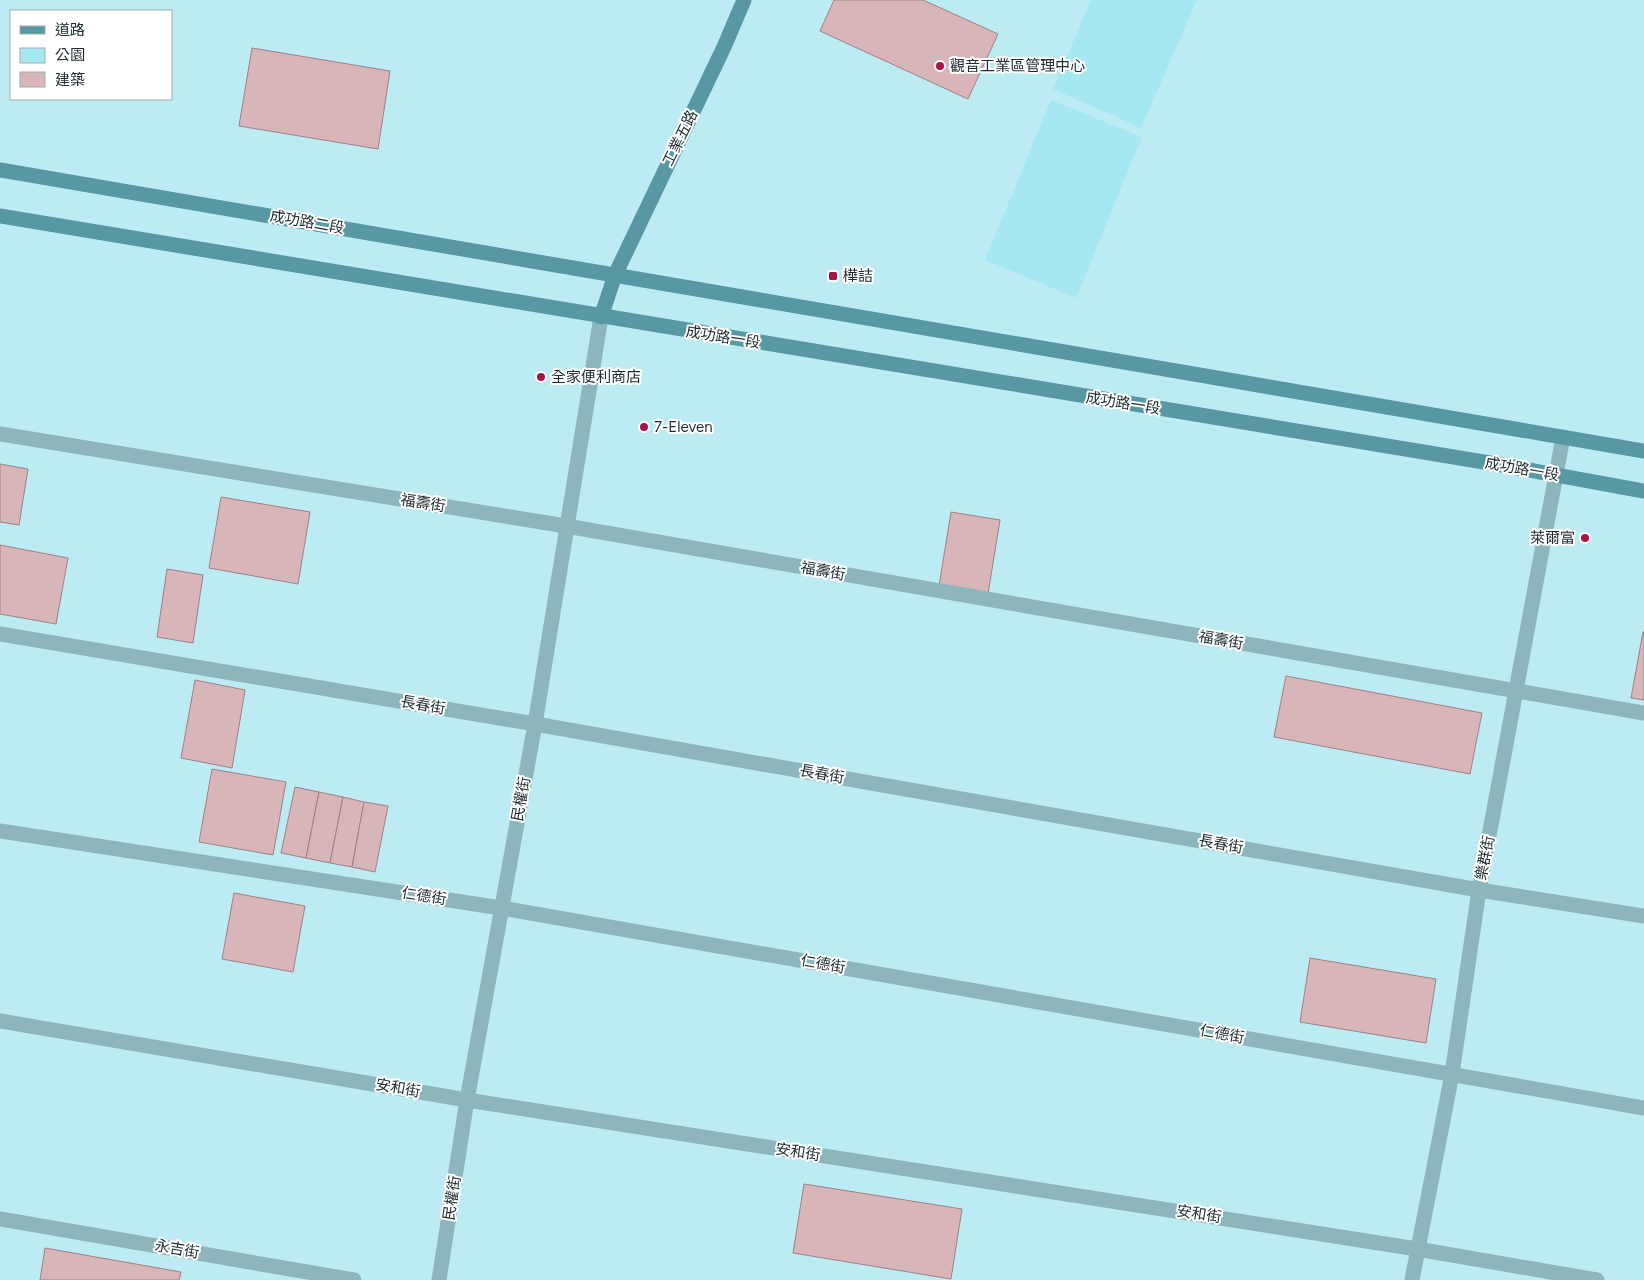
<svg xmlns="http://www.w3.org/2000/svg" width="1644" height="1280" font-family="Figtree,'Noto Sans TC',sans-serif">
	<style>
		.built { fill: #bdebf3; fill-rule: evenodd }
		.green { fill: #a6e8f2 }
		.building { fill: #d7b5b8; stroke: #a08084 }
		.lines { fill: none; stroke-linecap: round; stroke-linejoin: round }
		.street { stroke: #8db5bc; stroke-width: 15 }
		.secondary { stroke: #5898a3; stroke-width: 15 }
		.poi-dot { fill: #a91444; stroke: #fff; stroke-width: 2 }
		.labels { text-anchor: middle; stroke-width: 4; stroke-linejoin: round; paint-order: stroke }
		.poi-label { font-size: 15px; fill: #1d2b2e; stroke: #fff; text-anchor: start }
		.street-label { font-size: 15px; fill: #1d2b2e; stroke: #fff }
	</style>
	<rect width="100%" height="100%" fill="#d2f8fe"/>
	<path class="built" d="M0,0H1644V1280H0ZM11,11H171V99H11Z"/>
	<g class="green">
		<polygon points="1091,0 1197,0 1141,128 1053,89"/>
		<polygon points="1051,100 1142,137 1076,298 985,260"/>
	</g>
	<g class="building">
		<polygon points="834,0 923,0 998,34 968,99 820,31"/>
		<polygon points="252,48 390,71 378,149 239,126"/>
		<polygon points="0,464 28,469 19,525 0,522"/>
		<polygon points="221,497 310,512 298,584 209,568"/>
		<polygon points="951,512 1000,520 988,594 939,586"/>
		<polygon points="0,545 68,558 56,624 0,614"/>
		<polygon points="167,569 203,575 193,643 157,637"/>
		<polygon points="1643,632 1644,632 1644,700 1631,698"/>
		<polygon points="1286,676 1482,713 1470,774 1274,737"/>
		<polygon points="195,680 245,690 232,768 181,758"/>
		<polygon points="212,769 286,782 273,855 199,842"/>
		<polygon points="295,787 319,792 306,858 281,853"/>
		<polygon points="319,792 343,797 330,863 306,858"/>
		<polygon points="343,797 364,802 352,867 330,863"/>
		<polygon points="364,802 388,806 375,872 352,867"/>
		<polygon points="234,893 305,906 293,972 222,959"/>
		<polygon points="1310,958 1436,979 1426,1043 1300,1022"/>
		<polygon points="804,1184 962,1209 951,1279 793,1253"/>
		<polygon points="45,1248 181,1272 179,1280 40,1280"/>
	</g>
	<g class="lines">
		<g class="street">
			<polyline points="0,434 566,526 1644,713"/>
			<polyline points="0,634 535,724 1479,890 1644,916"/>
			<polyline points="0,831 501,908 1644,1108"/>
			<polyline points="0,1021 467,1100 1417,1249 1597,1280"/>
			<polyline points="0,1219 354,1280"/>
			<polyline points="439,1280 467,1100 535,724 601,317"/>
			<polyline points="1412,1280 1452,1074 1479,890 1563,437"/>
		</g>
		<g class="secondary">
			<polyline points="0,170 1644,451"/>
			<polyline points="0,216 1502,465 1644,491"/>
			<polyline points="601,317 615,275 724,47 744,0"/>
		</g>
	</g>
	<g class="poi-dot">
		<circle cx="940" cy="66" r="5"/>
		<rect x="828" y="271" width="10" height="10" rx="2.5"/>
		<circle cx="541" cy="377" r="5"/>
		<circle cx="644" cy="427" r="5"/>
		<circle cx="1585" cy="538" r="5"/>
	</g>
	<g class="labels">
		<g class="poi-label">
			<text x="950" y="71">觀音工業區管理中心</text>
			<text x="843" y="281">樺詰</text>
			<text x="551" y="382">全家便利商店</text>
			<text x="654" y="432">7-Eleven</text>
			<text x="1575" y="543" text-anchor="end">萊爾富</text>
		</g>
		<g class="street-label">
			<text transform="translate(680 138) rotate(-64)" y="5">工業五路</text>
			<text transform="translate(307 222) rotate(10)" y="5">成功路二段</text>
			<text transform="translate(723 337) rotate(9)" y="5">成功路一段</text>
			<text transform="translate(1123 403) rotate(9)" y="5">成功路一段</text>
			<text transform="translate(1522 469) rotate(10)" y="5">成功路一段</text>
			<text transform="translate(423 503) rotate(9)" y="5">福壽街</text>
			<text transform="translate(823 571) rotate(10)" y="5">福壽街</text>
			<text transform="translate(1221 640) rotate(10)" y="5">福壽街</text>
			<text transform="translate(423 705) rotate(10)" y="5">長春街</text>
			<text transform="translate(822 774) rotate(10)" y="5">長春街</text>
			<text transform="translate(521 799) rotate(-80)" y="5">民權街</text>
			<text transform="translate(1221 844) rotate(10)" y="5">長春街</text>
			<text transform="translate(1485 858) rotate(-79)" y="5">樂群街</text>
			<text transform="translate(424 896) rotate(9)" y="5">仁德街</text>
			<text transform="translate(823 964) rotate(10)" y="5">仁德街</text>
			<text transform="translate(1222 1034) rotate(10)" y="5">仁德街</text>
			<text transform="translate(398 1088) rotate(10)" y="5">安和街</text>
			<text transform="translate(798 1152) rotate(9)" y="5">安和街</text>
			<text transform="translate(452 1198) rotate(-81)" y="5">民權街</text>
			<text transform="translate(1199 1214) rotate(9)" y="5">安和街</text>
			<text transform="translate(177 1249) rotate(10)" y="5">永吉街</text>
		</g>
	</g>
	<rect x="10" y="10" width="162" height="90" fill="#ffffff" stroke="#a5aaab"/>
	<rect x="20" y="26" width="25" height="8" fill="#5898a3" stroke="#a5aaab"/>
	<text x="55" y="35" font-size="15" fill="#1d2b2e">道路</text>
	<rect x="20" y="48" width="25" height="15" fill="#a6e8f2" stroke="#a5aaab"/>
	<text x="55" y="60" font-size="15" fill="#1d2b2e">公園</text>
	<rect x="20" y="72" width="25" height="15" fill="#d7b5b8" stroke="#a5aaab"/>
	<text x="55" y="85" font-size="15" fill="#1d2b2e">建築</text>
</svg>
